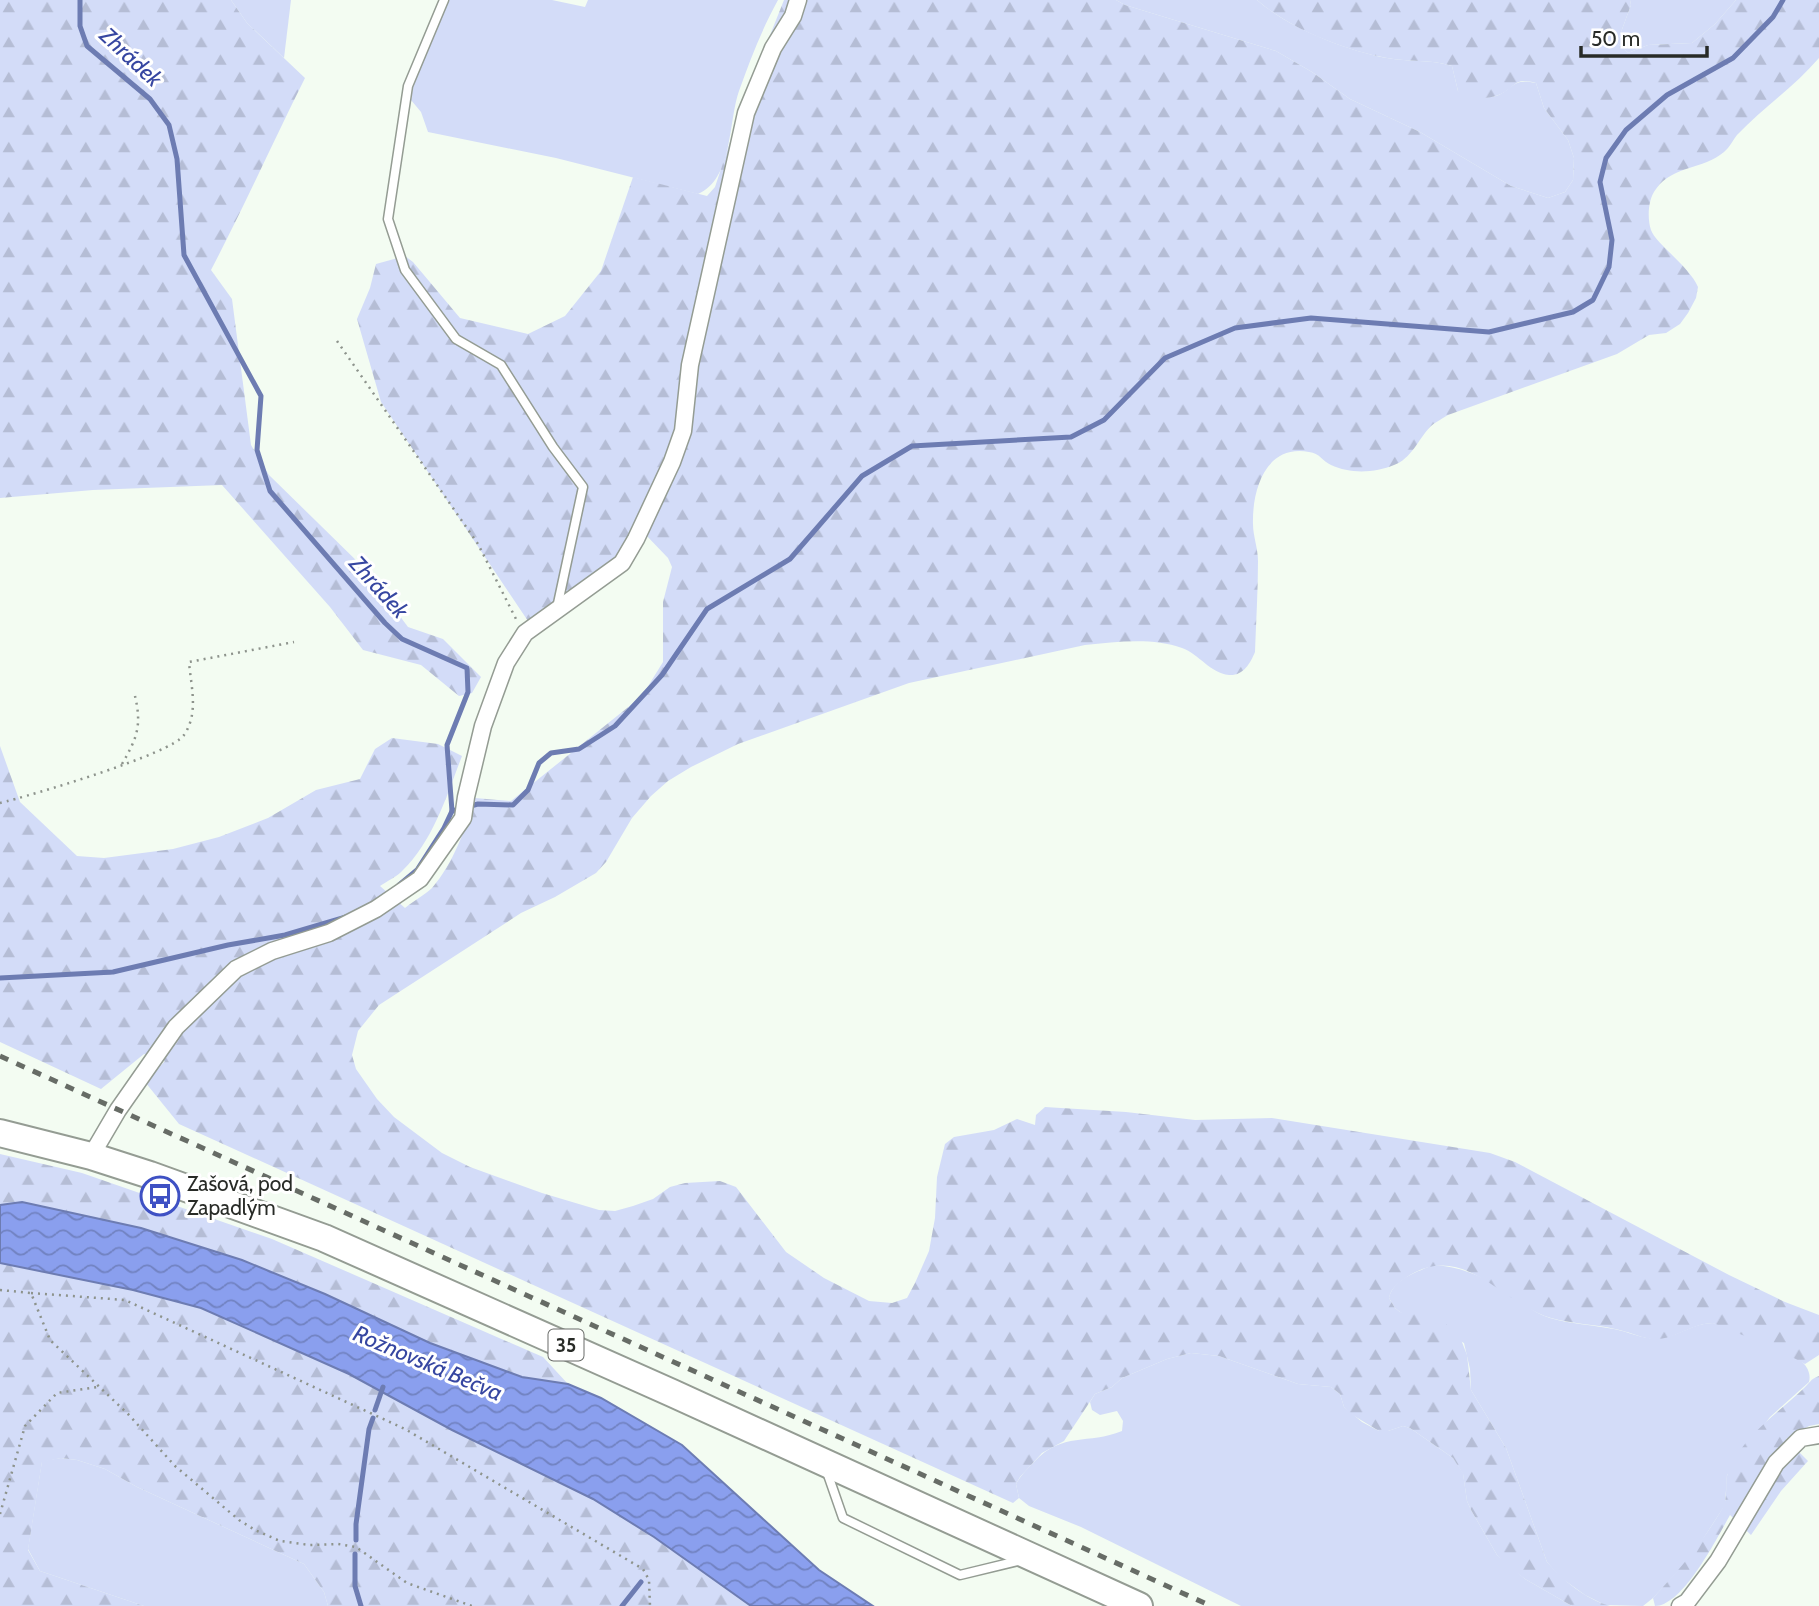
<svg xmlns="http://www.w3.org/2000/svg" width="1819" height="1606" font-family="Cabin,sans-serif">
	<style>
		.green { fill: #d3dcf8 }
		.forest { fill: url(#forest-firs) }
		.water { fill: url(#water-waves); stroke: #6d7cb2; stroke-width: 2 }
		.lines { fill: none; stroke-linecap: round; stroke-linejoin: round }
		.stream { stroke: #6d7cb2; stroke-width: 5 }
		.lane-casing { stroke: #949c93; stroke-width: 11 }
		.street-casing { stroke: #949c93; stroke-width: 19 }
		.primary-casing { stroke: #949c93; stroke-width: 30 }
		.path { stroke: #8d938c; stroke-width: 2.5; stroke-dasharray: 2 5; stroke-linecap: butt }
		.lane { stroke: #fff; stroke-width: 8 }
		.street { stroke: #fff; stroke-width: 16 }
		.primary { stroke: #fff; stroke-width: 26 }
		.rail { stroke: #676c66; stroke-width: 5; stroke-dasharray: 9 9; stroke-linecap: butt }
		.labels { text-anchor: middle; stroke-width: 6; stroke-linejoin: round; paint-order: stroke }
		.shield { fill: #fff; stroke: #686b68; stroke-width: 2 }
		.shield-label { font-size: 19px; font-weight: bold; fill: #282b27 }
		.poi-label { font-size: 21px; fill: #282b27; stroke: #fff; text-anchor: start }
		.water-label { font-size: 23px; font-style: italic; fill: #3646a1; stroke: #fff }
	</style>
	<defs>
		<pattern id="forest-firs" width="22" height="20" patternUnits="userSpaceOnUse" patternTransform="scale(1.75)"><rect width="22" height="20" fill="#d3dcf8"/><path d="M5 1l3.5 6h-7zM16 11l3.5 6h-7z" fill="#b5bdd5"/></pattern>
		<pattern id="water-waves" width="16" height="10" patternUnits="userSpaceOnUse" patternTransform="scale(1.75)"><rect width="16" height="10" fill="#8a9fee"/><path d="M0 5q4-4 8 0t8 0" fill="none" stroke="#7182c1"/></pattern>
	</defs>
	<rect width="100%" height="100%" fill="#f3fcf2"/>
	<g class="green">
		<polygon points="231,0 291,0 284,58 247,23"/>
		<path d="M448,0H552L585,7L588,0H778C762,29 750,60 739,91C728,123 733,179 698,194L556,158L428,132L421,112L411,100L416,67Z"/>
		<path d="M1116,0H1257C1289,28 1345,50 1387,58C1409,62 1429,59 1452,66L1458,91C1468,93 1481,98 1491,97C1512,94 1510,76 1536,83L1544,108L1568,140L1574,158L1573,180L1565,192L1548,198L1511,186L1420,132L1350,99L1312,72L1276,51L1125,5Z"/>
		<polygon points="1630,0 1736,0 1715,24 1692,43 1648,45 1628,53 1617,43 1631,5"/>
		<path d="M1433,1265C1455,1266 1475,1273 1494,1284C1513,1295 1529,1311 1550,1318C1570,1324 1593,1325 1614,1329C1630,1332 1646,1341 1662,1338C1680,1335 1694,1323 1713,1323C1732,1329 1790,1350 1802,1362C1808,1367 1811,1375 1809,1382L1770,1417L1727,1475L1725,1505L1692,1556L1653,1598L1643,1606L1605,1605L1585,1595L1560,1577L1547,1562L1506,1448L1471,1390L1470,1369L1464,1343L1400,1312L1395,1308L1389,1298C1393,1279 1417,1272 1433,1265Z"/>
		<path d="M1191,1353L1219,1356L1298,1384L1331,1387L1340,1394L1344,1407L1362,1422L1379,1431H1388L1403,1426L1410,1428L1453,1458L1463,1473L1467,1501L1471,1510L1497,1555L1525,1579L1572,1606H1241L1081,1527L1029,1506L1019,1498L1016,1484C1021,1475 1027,1469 1034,1462C1063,1431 1088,1445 1122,1431L1123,1421L1117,1411L1100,1415L1092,1410L1090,1402L1095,1394L1112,1387L1122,1378L1167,1359Z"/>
		<polygon points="61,1458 77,1460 105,1469 137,1487 304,1564 324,1592 328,1606 144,1606 40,1571 28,1549 42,1461"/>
	</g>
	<g class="forest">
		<path d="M0,0H231L247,23L305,78C273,142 244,207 211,270L232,299L251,445L269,475L364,568L408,627L443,639L481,677L472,693L459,696L421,665L363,650L330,607L222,485L93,490L0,498Z"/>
		<path d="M784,0H1116L1125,5L1276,51L1312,72L1350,99L1420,132L1511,186L1548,198L1565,192L1573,180L1574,158L1568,140L1544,108L1536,83C1514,77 1517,86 1501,94C1491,99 1478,98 1467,99L1458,91L1452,66C1429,59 1409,62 1387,58C1344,50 1290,29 1257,0H1630L1631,5L1617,43L1628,53L1648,45L1692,43L1715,24L1736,0H1819V58C1794,87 1763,108 1737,135C1733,140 1730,147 1724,152C1703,170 1673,165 1656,189C1648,199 1647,218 1651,230C1656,244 1689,266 1698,287L1696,298L1688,313L1680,324L1666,333L1649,335L1617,354L1448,415C1442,419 1435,422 1430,427C1418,440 1411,459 1394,465C1375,473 1350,474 1331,465C1322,461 1320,453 1309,452C1266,444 1252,489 1253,524C1253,536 1258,548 1258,561C1258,591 1256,622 1255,652C1250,664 1243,676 1229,675C1210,673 1199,654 1182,648C1152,637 1116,642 1085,645L909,683L738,744L691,767L668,781L651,796L632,818L606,862L596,873L555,897L521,913L379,1005L358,1031L352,1055L356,1069L377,1099L394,1117L442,1153L470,1167L542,1193L599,1210L615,1211L633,1206L653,1199L670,1187L685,1183L720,1181L736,1187L786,1252L824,1278L869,1301L892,1303L907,1298L915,1283L929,1251L935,1218L937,1177L945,1144L954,1137L994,1130L1017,1119L1035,1125L1036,1115L1045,1107L1126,1112L1195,1120L1272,1118L1490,1153L1515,1162L1729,1275L1785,1302L1819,1315V1355L1805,1364L1779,1350L1713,1323C1692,1323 1674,1341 1651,1339C1639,1337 1627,1331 1615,1329C1594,1324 1572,1324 1551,1318C1503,1305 1466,1242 1410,1275C1401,1281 1391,1287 1389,1298L1395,1308L1400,1312L1435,1317L1458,1332L1467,1355L1471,1390L1506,1448L1547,1562C1564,1581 1585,1599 1610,1606H1572L1525,1579L1508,1566L1497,1555L1471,1510L1467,1501L1463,1474L1453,1458L1410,1428L1403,1426L1388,1431H1379L1351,1414L1344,1407L1340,1394L1331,1387L1298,1384L1219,1356L1191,1353L1167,1359L1122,1378L1112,1387L1095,1394L1064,1441L1042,1453L1020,1477L1016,1484L1019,1498L1013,1503L179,1124L145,1082L165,1061L144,1054L101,1089L0,1042V746L20,802L77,856L104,858L173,849L219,837L268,818L316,790L360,779L375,749L392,738L438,744L462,756C447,795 433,841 403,870C397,877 387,881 380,886L405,908C413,901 425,895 432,888C453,864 466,828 475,798L511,801L642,696L663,662V602L672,567L668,558L644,533L629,565L530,624L381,402L357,319L370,288L376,264L405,256L413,262L460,318L528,334L565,316L601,271L633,177L707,196L715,187L743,103Z"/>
		<polygon points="0,1154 82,1173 272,1239 543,1357 568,1384 522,1377 430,1343 325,1294 242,1260 141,1228 22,1202 0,1205"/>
		<polygon points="0,1263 133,1290 201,1308 349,1374 452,1430 593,1499 654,1537 751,1606 328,1606 324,1592 304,1564 137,1487 105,1469 77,1460 61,1458 42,1462 28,1550 40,1571 144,1606 0,1606"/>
		<path d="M1819,1376V1424L1809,1426L1786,1439L1808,1461L1781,1491L1751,1535L1730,1515C1717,1538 1683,1606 1655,1606L1653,1598C1680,1569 1702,1543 1722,1509C1729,1498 1724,1484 1728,1472C1743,1436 1776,1415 1803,1389C1810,1383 1810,1379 1819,1376Z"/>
	</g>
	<polygon class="water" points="22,1202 141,1228 242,1260 325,1294 430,1343 522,1377 568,1384 601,1398 682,1445 819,1570 873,1606 751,1606 654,1537 593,1499 452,1430 349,1374 201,1308 133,1290 0,1263 0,1205"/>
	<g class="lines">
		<g class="stream">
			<polyline points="80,0 80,26 87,46 150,99 169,125 177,159 184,255 261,396 257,450 270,491 385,623 402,639 467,668 468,692 447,745 452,811 444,828 417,870 399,885"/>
			<polyline points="452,811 478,804 513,805 528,790 539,763 551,753 579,749 615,726 662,675 707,609 790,559 862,476 912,446 1071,437 1104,420 1165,358 1235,328 1311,318 1489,332 1573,312 1593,300 1609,267 1612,240 1600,182 1606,158 1626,130 1667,95 1733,58 1773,17 1783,0"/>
			<polyline points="0,978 113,972 228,945 285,935 346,917"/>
			<polyline points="375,1410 383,1387"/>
			<polyline points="356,1540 356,1524 369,1429 373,1418"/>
			<polyline points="355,1554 355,1586 361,1606"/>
			<polyline points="622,1606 641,1582"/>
		</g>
		<defs>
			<g id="lane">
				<polyline points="444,0 408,86 388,219 405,270 456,339 501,365 553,447 583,487 557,608"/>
				<polyline points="827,1472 843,1518 960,1575 1022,1560"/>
			</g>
			<g id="street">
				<polyline points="91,1156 118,1110 176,1027 236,969 272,951 329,933 376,909 420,879 463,818 466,797 483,726 506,663 525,633 622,563 636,539 672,462 683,431 690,365 746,113 773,48 793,16 798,0"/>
				<polyline points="1680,1606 1687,1602 1718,1561 1776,1463 1801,1438 1819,1435"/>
			</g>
			<polyline id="primary" points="0,1133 91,1156 150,1175 324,1238 672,1393 1139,1606"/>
		</defs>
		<use href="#lane" class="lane-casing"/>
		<use href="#street" class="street-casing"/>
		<use href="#primary" class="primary-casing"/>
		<g class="path">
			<polyline points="337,341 478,544 516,619"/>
			<path d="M122,764C137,738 142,726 135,696"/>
			<path d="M0,803C29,796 172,754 184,735C199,713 191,687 189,662L294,642"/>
			<polyline points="0,1290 31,1293 50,1340 129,1415 175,1466 239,1520 255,1530 280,1541 310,1545 338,1544 356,1547 407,1583 472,1606"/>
			<polyline points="31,1293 125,1300 405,1429 643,1569 649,1580 650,1606"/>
			<polyline points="0,1514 25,1426 57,1393 98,1387"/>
		</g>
		<use href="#lane" class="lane"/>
		<use href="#street" class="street"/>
		<use href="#primary" class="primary"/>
		<polyline class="rail" points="0,1056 1211,1606"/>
	</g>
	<defs>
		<symbol id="bus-ring" viewBox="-11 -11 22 22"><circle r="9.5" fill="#fff" stroke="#3f51c4" stroke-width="1.5"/><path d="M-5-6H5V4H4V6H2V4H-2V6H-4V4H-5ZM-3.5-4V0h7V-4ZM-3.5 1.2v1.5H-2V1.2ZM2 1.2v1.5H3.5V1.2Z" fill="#3f51c4"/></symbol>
	</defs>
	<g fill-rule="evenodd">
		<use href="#bus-ring" x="138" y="1174" width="44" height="44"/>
	</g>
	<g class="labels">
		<rect class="shield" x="548.5" y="1329.5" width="35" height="31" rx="5"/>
		<g class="shield-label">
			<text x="566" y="1352">35</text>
		</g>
		<g class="poi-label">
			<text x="187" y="1191">Zašová, pod<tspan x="187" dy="24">Zapadlým</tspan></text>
		</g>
		<g class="water-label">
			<text transform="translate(131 57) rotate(43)" y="8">Zhrádek</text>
			<text transform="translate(379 587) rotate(48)" y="8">Zhrádek</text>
			<text transform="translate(428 1363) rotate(23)" y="8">Rožnovská Bečva</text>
		</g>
	</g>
	<path d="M1581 46v10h126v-10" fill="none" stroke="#282b27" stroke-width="3.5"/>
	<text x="1591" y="46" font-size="21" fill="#282b27" stroke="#ffffff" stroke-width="5" paint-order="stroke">50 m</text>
</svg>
